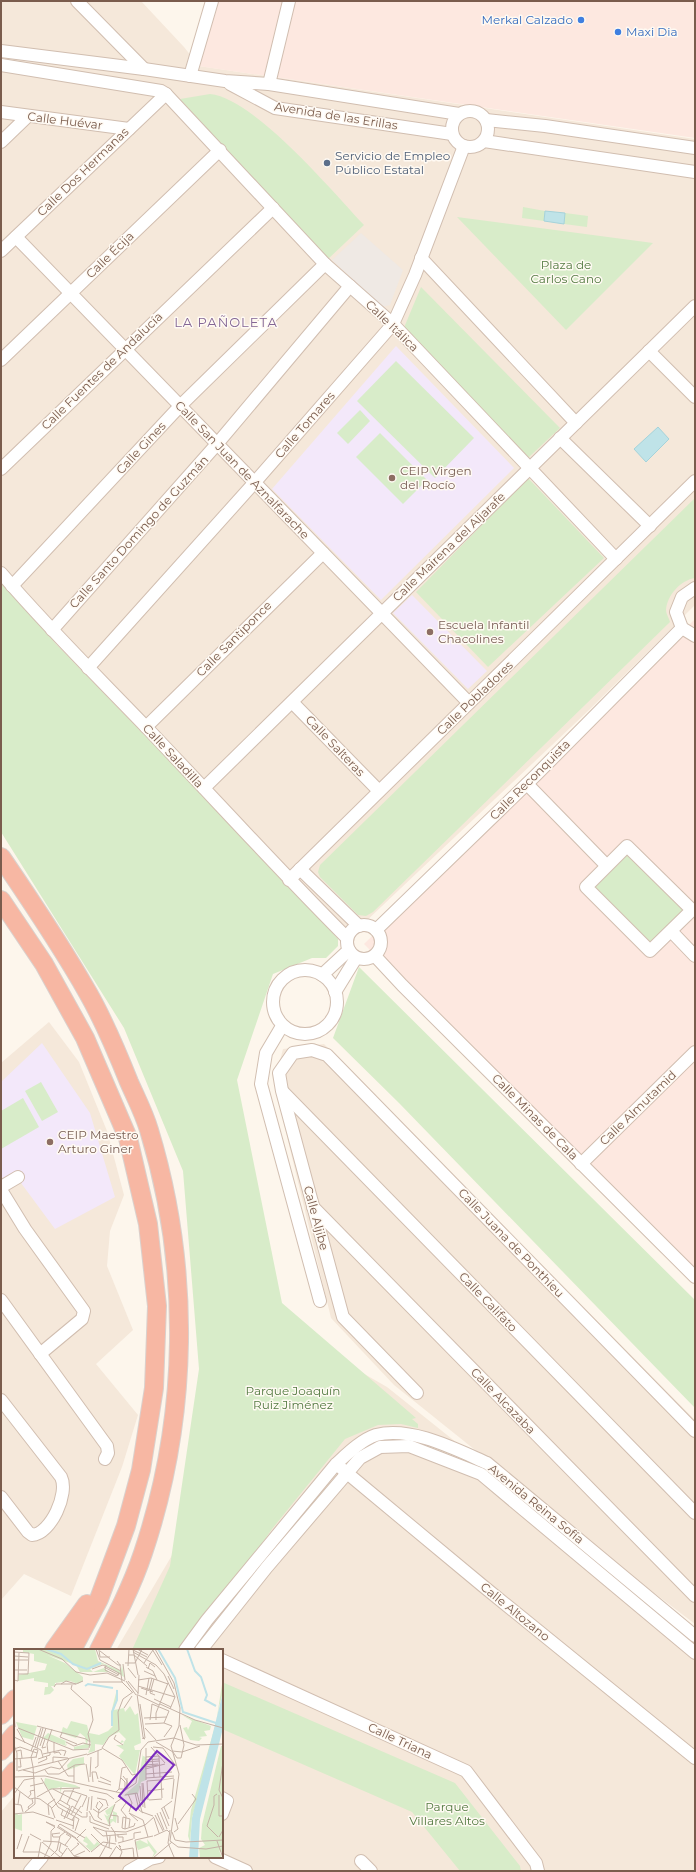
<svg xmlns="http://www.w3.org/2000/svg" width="696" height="1872" font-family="Montserrat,sans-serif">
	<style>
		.residential { fill: #f5e8da }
		.commercial { fill: #fde8e0 }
		.industrial { fill: #efe9e4 }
		.education { fill: #f3e8fa }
		.green { fill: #d8ecc9 }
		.water { fill: #bfe3e8; stroke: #a5d3da }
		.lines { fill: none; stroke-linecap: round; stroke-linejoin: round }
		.minor-casing { stroke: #d1beb0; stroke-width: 14 }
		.highway-casing { stroke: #dad1cd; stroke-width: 20 }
		.minor { stroke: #fff; stroke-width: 12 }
		.highway { stroke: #f7b7a3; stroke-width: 18 }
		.shop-dot { fill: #3f7fe0; stroke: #fffaf3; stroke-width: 1.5 }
		.service-dot { fill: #5c6f8a; stroke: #fffaf3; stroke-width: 1.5 }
		.education-dot { fill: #8d6e63; stroke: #fffaf3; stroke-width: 1.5 }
		.labels { text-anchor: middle; stroke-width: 3; stroke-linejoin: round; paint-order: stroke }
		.shop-label { font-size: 12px; fill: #366cbe; stroke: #fffaf3; text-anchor: end }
		.street-label { font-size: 12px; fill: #7a5c4d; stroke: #fffaf3 }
		.service-label { font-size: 12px; fill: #4e5e75; stroke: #fffaf3; text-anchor: start }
		.park-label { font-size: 12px; fill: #537a41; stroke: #fffaf3 }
		.education-label { font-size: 12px; fill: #785e54; stroke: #fffaf3; text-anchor: start }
		.neighbourhood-label { font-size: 13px; letter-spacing: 1px; fill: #846695; stroke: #fffaf3 }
		.inset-river { fill: none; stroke: #bfe3e8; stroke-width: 2 }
		.inset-road { fill: none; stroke: #c5b3a7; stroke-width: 1 }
		.view { fill: #7b2cbf; fill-opacity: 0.15; stroke: #7b2cbf; stroke-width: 2 }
		.inset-edge { fill: none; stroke: #7a5c4d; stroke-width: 2 }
	</style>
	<rect width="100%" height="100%" fill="#fdf6ec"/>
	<g class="residential">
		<polygon points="1,1 141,1 184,47 199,66 695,139 695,605 589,710 343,943 282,877 56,644 1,578"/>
		<polygon points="49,1022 79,1062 107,1131 124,1195 110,1231 107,1266 133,1330 96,1364 138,1415 122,1467 71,1596 24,1574 1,1600 1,1063"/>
		<polygon points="324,1044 695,1420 695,1624 641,1583 394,1385 331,1318 274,1083 283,1049"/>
		<polygon points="295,1334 387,1387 606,1562 695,1640 695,1871 1,1871 1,1812 15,1795 15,1857 222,1857 222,1650 116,1650 184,1535"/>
	</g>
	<g class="commercial">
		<polygon points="216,1 695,1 695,138 198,66"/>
		<polygon points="695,619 695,1278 364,944"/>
	</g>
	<polygon class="industrial" points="361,233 403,270 390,305 382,307 332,260"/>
	<g class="education">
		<polygon points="396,346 514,468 381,600 272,489"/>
		<polygon points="412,595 487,671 468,689 393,613"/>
		<polygon points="42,1043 90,1113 115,1197 55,1229 21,1183 21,1179 3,1179 1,1175 1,1082"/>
	</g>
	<g class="green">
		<path d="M210,94C254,98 332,191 364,225L327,260L180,99Z"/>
		<polygon points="523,207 545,211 544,221 522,218"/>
		<polygon points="565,213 588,216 587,227 564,224"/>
		<polygon points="457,217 653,243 566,330"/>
		<polygon points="421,287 560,428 528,458 403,330"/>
		<polygon points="396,361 474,438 435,478 357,401"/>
		<polygon points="360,410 370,421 348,444 337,433"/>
		<polygon points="380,433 427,480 403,504 356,457"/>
		<polygon points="528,478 604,558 488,667 416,592"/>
		<path d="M695,498V578C681,580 667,595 666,610C666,614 669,618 670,622L373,912L366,916L358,915L320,877L318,872L320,865Z"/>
		<polygon points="1,578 56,644 282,877 338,939 338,946 326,958 312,958 273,974 237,1080 282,1303 416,1418 412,1419 418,1424 418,1428 401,1424 378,1425 345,1439 272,1529 188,1650 132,1650 170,1566 199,1369 183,1171 124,1028 1,832"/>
		<polygon points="627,851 687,911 651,946 592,887"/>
		<polygon points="359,967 695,1300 695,1408 399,1103 333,1038"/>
		<polygon points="41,1082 58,1112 42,1121 25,1091"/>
		<polygon points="23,1098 39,1127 1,1149 1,1111"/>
		<polygon points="222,1682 455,1783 520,1866 521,1871 460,1871 412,1812 222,1729"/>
	</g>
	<g class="water">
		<polygon points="545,211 565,213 564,224 544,221"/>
		<polygon points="658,427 669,439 646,462 634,449"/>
	</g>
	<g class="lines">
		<defs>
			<g id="minor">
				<polyline points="77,1 144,69"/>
				<polyline points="1,51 144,69 225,81 269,84 459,114"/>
				<polyline points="1,65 161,91 166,94 325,264 393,324 616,559"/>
				<polyline points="190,76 212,1"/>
				<polyline points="230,84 275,108 452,134"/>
				<polyline points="269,84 289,1"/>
				<circle cx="470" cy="129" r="18"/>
				<polyline points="1,112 129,129"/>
				<polyline points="486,120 545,126 695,148"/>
				<polyline points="484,141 695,172"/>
				<polyline points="1,142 28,116"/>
				<polyline points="16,237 469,703"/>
				<polyline points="1,251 166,94"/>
				<polyline points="421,258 576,423"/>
				<polyline points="649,351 695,397"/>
				<polyline points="1,360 220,150"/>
				<polyline points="560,438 650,526"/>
				<polyline points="1,469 273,208"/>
				<path d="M1,573C47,627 97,676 146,727C214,798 279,870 347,938"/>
				<polyline points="12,586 180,406 325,264"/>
				<polyline points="695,588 682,597 676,612 682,628 695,636"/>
				<polyline points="52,630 217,444 350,286"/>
				<polyline points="88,668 255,482 393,324 415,275 464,146"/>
				<polyline points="292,702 379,791"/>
				<polyline points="146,727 323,553"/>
				<polyline points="527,784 606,865"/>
				<polyline points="204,788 695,306"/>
				<polygon points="627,846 692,910 650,951 586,887"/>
				<polyline points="300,869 359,926"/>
				<polyline points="289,880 695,481"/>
				<circle cx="364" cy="942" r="17"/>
				<polyline points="376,930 536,775 682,628"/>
				<polyline points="671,931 695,956"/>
				<polyline points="375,956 402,985 695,1277"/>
				<circle cx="305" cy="1002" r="32"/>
				<polyline points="322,975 349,950"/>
				<polyline points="335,992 356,958"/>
				<polyline points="282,1026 266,1053 261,1084 320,1301"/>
				<polyline points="283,1092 695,1513"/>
				<polyline points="581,1164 695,1052"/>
				<polyline points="1,1187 18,1177"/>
				<polyline points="1,1190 25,1229 84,1311 82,1319 40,1354"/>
				<polyline points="313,1207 695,1596"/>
				<polyline points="1,1300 107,1446 108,1453 105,1459"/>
				<polyline points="417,1393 343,1317 282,1091 279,1073 293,1053 312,1050 327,1055 695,1431"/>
				<path d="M1,1400L61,1477C69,1493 51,1534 32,1535L28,1532L1,1497"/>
				<polyline points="341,1468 483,1586 695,1758"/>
				<path d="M185,1650L207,1620L336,1464C347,1454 361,1440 376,1435C411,1426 455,1449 487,1463L695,1636"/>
				<polyline points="201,1650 267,1567 360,1458 380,1447 409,1446 481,1474 695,1653"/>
				<polyline points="222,1660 466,1771 536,1863 538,1871"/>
				<polyline points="222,1798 227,1801 222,1814"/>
				<polyline points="215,1857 246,1871"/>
				<polyline points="361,1861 371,1871"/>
				<polyline points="30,1871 42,1857"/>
				<polyline points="129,1871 150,1859 159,1857"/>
			</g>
			<g id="highway">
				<path d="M1,857C31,901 62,947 88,993C104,1021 117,1052 129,1082C136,1098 144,1113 149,1130C191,1268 189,1416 143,1553C132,1586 115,1619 99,1650"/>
				<polyline points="1,900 44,964 85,1038 128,1138 148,1224 157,1306 154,1388 141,1470 126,1526 99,1599 72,1650"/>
				<polyline points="54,1650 87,1604"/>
				<polyline points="1,1715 15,1699"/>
				<polyline points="1,1751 15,1734"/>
				<polyline points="1,1788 15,1771"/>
			</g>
		</defs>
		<use href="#minor" class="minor-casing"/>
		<use href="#highway" class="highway-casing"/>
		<use href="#minor" class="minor"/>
		<use href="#highway" class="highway"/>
	</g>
	<g class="shop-dot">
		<circle cx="581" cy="20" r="4"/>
		<circle cx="618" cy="32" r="4"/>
	</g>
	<circle class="service-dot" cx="327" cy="163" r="4"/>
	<g class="education-dot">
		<circle cx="392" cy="478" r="4"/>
		<circle cx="430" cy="632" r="4"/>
		<circle cx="50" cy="1142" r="4"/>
	</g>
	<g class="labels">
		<g class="shop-label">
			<text x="573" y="24">Merkal Calzado</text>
			<text x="626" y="36" text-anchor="start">Maxi Dia</text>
		</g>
		<g class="street-label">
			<text transform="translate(336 116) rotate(9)" y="4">Avenida de las Erillas</text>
			<text transform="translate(65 121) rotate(7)" y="4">Calle Huévar</text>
			<text transform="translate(83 172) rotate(-44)" y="4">Calle Dos Hermanas</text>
			<text transform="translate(110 255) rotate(-44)" y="4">Calle Écija</text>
			<text transform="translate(392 326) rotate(44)" y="4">Calle Itálica</text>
			<text transform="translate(102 371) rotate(-44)" y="4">Calle Fuentes de Andalucía</text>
			<text transform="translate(305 425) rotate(-49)" y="4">Calle Tomares</text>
			<text transform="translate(141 448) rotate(-47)" y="4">Calle Gines</text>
			<text transform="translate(242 470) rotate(46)" y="4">Calle San Juan de Aznalfarache</text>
			<text transform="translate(139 532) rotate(-48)" y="4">Calle Santo Domingo de Guzmán</text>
			<text transform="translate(449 547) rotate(-44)" y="4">Calle Mairena del Aljarafe</text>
			<text transform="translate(234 639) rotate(-45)" y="4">Calle Santiponce</text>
			<text transform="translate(475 698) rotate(-44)" y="4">Calle Pobladores</text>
			<text transform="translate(335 746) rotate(46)" y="4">Calle Salteras</text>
			<text transform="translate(173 756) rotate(47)" y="4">Calle Saladilla</text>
			<text transform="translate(530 780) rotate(-45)" y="4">Calle Reconquista</text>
			<text transform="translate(638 1108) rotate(-44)" y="4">Calle Almutamid</text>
			<text transform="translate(535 1117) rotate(45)" y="4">Calle Minas de Cala</text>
			<text transform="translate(316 1218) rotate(75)" y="4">Calle Aljibe</text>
			<text transform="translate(511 1243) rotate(46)" y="4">Calle Juana de Ponthieu</text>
			<text transform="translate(488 1302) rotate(46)" y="4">Calle Califato</text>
			<text transform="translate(503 1401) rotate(46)" y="4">Calle Alcazaba</text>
			<text transform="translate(536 1504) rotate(39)" y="4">Avenida Reina Sofía</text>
			<text transform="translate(515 1612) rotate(39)" y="4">Calle Altozano</text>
			<text transform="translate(400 1741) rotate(25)" y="4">Calle Triana</text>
		</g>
		<g class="service-label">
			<text x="335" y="160">Servicio de Empleo<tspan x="335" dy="14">Público Estatal</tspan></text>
		</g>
		<g class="park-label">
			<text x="566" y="269">Plaza de<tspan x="566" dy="14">Carlos Cano</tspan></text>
			<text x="293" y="1395">Parque Joaquín<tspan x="293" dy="14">Ruiz Jiménez</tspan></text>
			<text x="447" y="1811">Parque<tspan x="447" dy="14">Villares Altos</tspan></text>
		</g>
		<g class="education-label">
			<text x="400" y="475">CEIP Virgen<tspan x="400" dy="14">del Rocío</tspan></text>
			<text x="438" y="629">Escuela Infantil<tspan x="438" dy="14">Chacolines</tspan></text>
			<text x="58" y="1139">CEIP Maestro<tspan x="58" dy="14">Arturo Giner</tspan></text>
		</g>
		<g class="neighbourhood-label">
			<text x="226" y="327">LA PAÑOLETA</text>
		</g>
	</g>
	<g transform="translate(14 1649)">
		<rect width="209" height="209" fill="#fdf6ec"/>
		<path d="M9,0H81L84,12L107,22L108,16L110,28L89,15L76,20L79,23L90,19L95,23H66L62,16L33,6L51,14L69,28V32L64,35L56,32L41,34V37H37L40,41L36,45L30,46L31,38H34V34L20,32V29L4,32V26L31,21L33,15L20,12V5L9,3ZM209,29V43L205,58L202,74L196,100L193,111L187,138L178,169L176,193L174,187L177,161L202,74ZM103,40L104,49L100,61L110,59L111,63L116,57L121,66L124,64L127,94L120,97L121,101H126L121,126L105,107L110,101L102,96H109L110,93L106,94L108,91L110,93L112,90L105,83L95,88L89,96L81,95V102L74,104L76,100L77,93L74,91L73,95L76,96L74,99L60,101V98L72,95L71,88L66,84L62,89L47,84L49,78L53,80L57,72L73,76L75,84L85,86L94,82L99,77L97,64ZM168,66L197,77L196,81L190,82L193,87L185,88L188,89L185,92L176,91L169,79L173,78L174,81L178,72ZM2,73L23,77L19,91L8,88ZM34,84L52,92L51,96L53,94L52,97L29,89ZM207,97H209V205L205,201L208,209H186L185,199L191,196L187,190L188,176ZM129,104V107L132,108V131L127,133L124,145L109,147L124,134ZM70,108V115L54,121L53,116L59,110ZM31,129L61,136L67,139L48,138L46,144V138L35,141L30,134ZM101,155L96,170H99V162L103,164L102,174L99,172L95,176L90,165L93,167L96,165L93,166L91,162ZM3,164L4,166L8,165V182L0,179V166ZM72,187L80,196L83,193L80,189L86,195L77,202L62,189L72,197L74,195L69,192ZM133,190L143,203L138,209L140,204L135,197L124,201L121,193L126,191L134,195Z" fill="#d8ecc9"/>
		<path d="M209,43V79L186,170L184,209H175L178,169Z" fill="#bfe3e8"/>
		<path class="inset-river" d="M32,0L47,5L59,15L73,20L87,14M144,0L161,29L169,63L202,74M173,0L181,22L187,28L193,46L191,51L202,57M71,37L74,35L99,39M98,77V63L103,51V41"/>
		<path class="inset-road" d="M24,0L48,10L62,23L76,26L93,24L111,32M82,0L86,11L107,22M119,0L124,26M123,0L134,6M138,0L148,16M141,0L160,34L166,59L165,77L157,97L165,125L156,192L164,198L192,200L209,197M85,1L86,8H96M119,1L133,8M86,2L104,16H107M0,3L15,4L14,25H4M119,3L142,16L150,25L161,48L156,60M115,6H120L133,17M0,7L14,8M0,11H14M103,12L106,16L108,33L118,43M111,14H121L128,0M130,14L139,1M109,15L111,31M92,16L91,21L103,27L105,24M114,17L115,0M90,18L105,26M132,18L139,22L143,31M114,19L122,29M78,20L89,16L107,25M134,20L136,14L141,18M0,21H13M130,22L141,27M154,27L160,40M140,30L136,44L141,46M0,31L4,32L5,4M124,31L137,29L154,35M112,32L122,46M114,32L124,44M79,33H108M47,35L52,32L62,35M58,36L57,40L77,58L79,71L74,85L76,93M124,37L161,48M40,38L42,35H62L69,32M127,39L139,43M135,41L138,29M123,45L129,88L131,90L128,89M124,45L125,26M124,46L145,56M132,46L135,29M140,50L157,58M126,55L131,89M146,55L181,71L209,79M110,59L118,47M0,64L1,78M130,69L153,68M136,71L138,55L155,62M142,71V64L154,34M150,74L155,62M131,75L150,74L158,77L150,88M23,77L72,90L76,93L75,99M4,79L29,89M131,79L142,91M3,80L11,94M48,84L46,88L63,95M102,86L100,90L109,96M0,88L27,101L29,108M29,89L59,101L75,100M31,90L28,99L32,98M40,93V104L45,103L47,106M52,93L60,97L69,94L77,96M142,93L159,103L163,109H167L170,96L166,76M0,96L3,104V122M26,97L32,79M21,98L27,79M137,98L151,114M139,98L149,99L162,117M23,99L29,79M88,99L95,88L105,81L104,63L109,50L119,43M88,99L108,111L118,126L123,125M0,100L6,98L23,104M3,102L7,101L8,109M17,102L22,88M158,102L168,103L186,97M34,104L33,95L38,80M29,105L47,101L52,102L50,107M73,106L88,100M145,107L146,128M132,108L145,107M138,108L140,128M0,110L23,108M24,110L36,106V103M132,111L145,110M44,112L54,127H60M39,113V108L54,109M131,113L145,112M24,114L33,110L32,107M72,115L75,133M131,116L144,115M60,117V133M4,118H7L6,109M19,118L21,149L26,150L37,158L41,169M19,118L17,108L20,100L24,101L22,108M131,118L145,116M81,119L84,117V102M131,120L151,115M9,121L21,124L37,118L46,120L55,110M31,121L34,125H45L61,116L71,115M4,122L73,105M132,125L158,123M109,127L113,132V140V129M0,128L31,127L107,144L122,134L127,101L134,93L160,89L182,96L209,95M76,128L77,108M86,128L97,133M27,129L44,158L65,170L61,182M132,129L160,127M132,131V99M147,131L148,149M148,131L160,129M84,132L97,136M133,132L134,151M133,132L146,131M79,133L78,123H82L84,130M128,134L129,158M129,134L131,159M16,137L29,134M126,137L127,152M0,138L16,150L21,149V155L11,163M39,140L64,153M105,140H111V133L107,129M75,141L93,145L100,150M133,142L150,140M102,143L105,140L108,119L112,118M121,144L125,161L129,164M0,145L10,131L21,129M114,145L118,154L115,163M203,145L200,147V156L193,177L204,188M111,146L123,144L128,163L139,167M205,146V167H208M23,148L37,140L66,139M14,149L17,145L16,142L21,141M83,149L92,151L94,157M209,149L205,141L209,113M158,150L160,130M46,151L56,157L50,170M135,151L148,150M84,153L82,158L85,161L89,156L85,152M44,154L68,168H73V163M101,154L108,149L112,154L107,161L112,167L111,180M0,155L7,156L9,163M4,155L6,143M53,155L60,139M68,158L73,147M150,158L155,170M38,159L46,151L50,142H58L73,147M15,160L14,158L19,154L18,150M79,160L85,164L94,158M85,160L84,168L88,171M147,160L158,152M148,160L155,177M49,161L47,166L60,172M77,161L78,147M73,162L75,148M75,162L80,171L96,177M146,163L153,180M115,164L129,171L134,188M115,164L124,172M143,164L150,181M0,165L19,163L40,170M35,166L34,155L41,150M57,166L67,146M96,166L104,167V174M141,166L149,182M76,167V173L95,180M53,168L58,157L68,164M140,169L145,184M42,171L60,177M58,171L67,157M164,175L182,150L178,145M44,177L46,175L71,189M44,177L62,189M96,177L95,171L101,155M41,178L32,173L41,177M43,178L61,189M79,178L91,182L112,183L131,176L140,168M79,178L89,187L113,185M97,178L101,184L102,193M59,180L60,168M111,180L108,179L109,168L116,170L115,178M111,180L120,177L121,174M156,181L154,194L160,208M158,183L161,191L172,193L209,191M160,183L164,180L161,169M16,185L27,191M77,185L88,196L98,200M104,185V188H109V193M140,187L153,181L155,183M46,188H39L38,185L46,184M205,188L209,181V168M63,189L72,180M120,190V184L127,183M64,191L61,189L76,203M121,191L139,187M121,191L124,209M29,192L45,193L54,198M203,192L209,209M28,193L46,208M47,194L45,202L49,205M104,194L119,190M51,196L57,188L52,185M102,197L106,201L119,199L120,209M54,199L60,207L69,209M95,199L96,187M3,200L8,185M57,202L65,195L63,194M9,203H26L38,209M9,203L15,187M77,203L89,193L102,195M37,207L43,201L46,187L51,183M60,207L71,202M106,208L108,203L105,196L107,198M24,209L27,193M30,209L37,194V182L41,178M46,209L53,199M85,209L94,193L92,182M95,209L102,198M139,209L158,193"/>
		<path class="view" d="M143,102L160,116L122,161L105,147Z"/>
		<rect width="209" height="209" class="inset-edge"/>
	</g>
	<rect width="696" height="1872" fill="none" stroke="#7a5c4d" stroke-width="4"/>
</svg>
